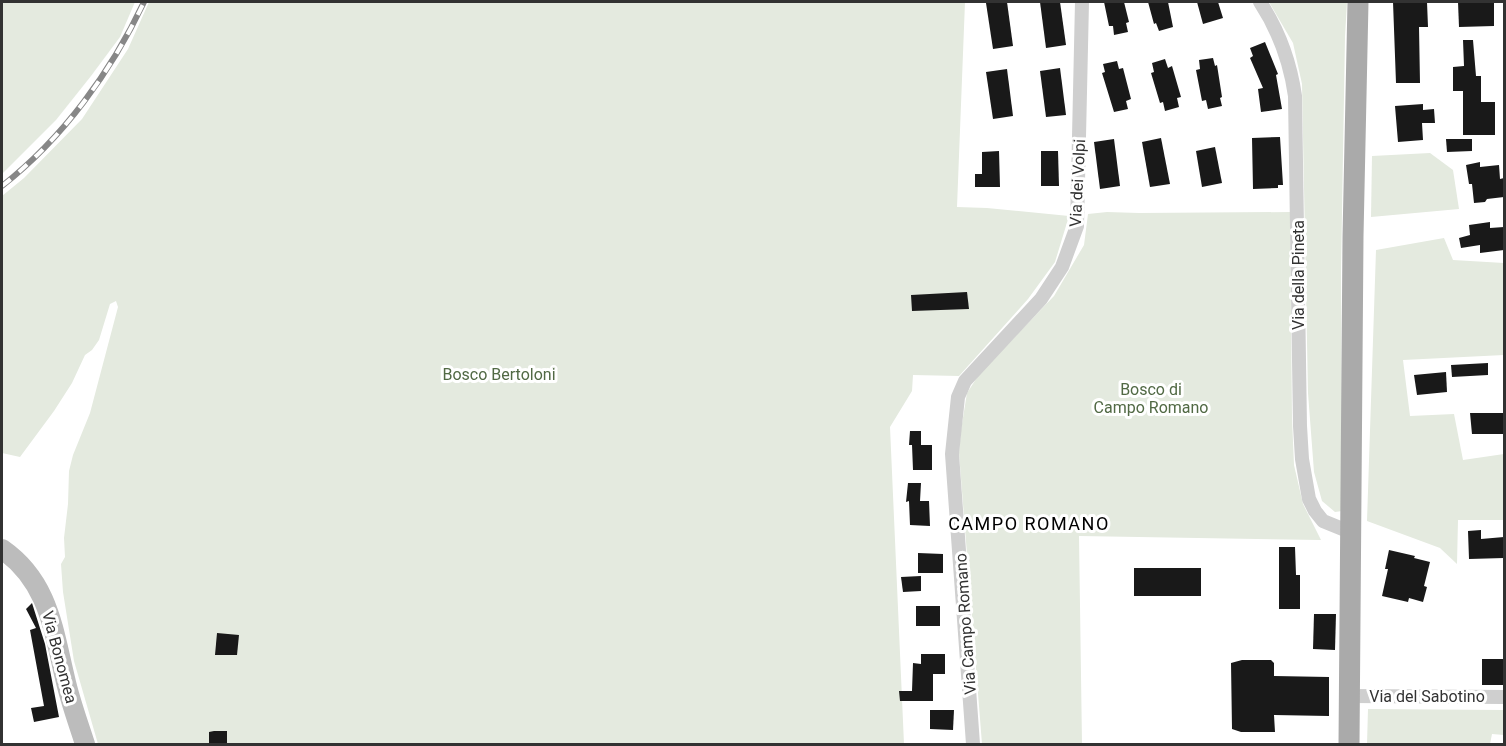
<svg xmlns="http://www.w3.org/2000/svg" width="1506" height="746" font-family="Roboto,sans-serif">
	<style>
		.green { fill: #e4eadf }
		.building { fill: #191919 }
		.lines { fill: none; stroke-linecap: round; stroke-linejoin: round }
		.street { stroke: #cfcfcf; stroke-width: 14 }
		.secondary { stroke: #bcbcbc; stroke-width: 20 }
		.primary { stroke: #aaa; stroke-width: 21 }
		.rail-casing { stroke: #878787; stroke-width: 6 }
		.rail { stroke: #fff; stroke-width: 4; stroke-dasharray: 11; stroke-linecap: butt }
		.labels { text-anchor: middle; stroke-width: 6; stroke-linejoin: round; paint-order: stroke }
		.street-label { font-size: 16px; fill: #323232; stroke: #fff }
		.park-label { font-size: 16px; fill: #516944; stroke: #fff }
		.neighbourhood-label { font-size: 18px; letter-spacing: 1.5px; fill: #000; stroke: #fff }
	</style>
	<rect width="100%" height="100%" fill="#fff"/>
	<g class="green">
		<polygon points="2,2 135,2 120,37 91,76 56,120 2,174"/>
		<polygon points="149,2 965,2 957,207 987,208 1069,216 1055,262 1028,299 959,376 913,375 912,391 890,427 904,744 98,744 74,661 63,592 61,564 65,557 64,538 68,504 69,471 73,455 90,413 118,307 116,301 110,304 99,340 92,350 85,355 72,383 54,411 20,457 2,453 2,196 24,178 82,119 128,49"/>
		<polygon points="1269,2 1347,2 1345,37 1341,272 1342,511 1335,512 1322,501 1314,472 1308,393 1302,84 1293,43"/>
		<polygon points="1430,153 1453,170 1459,209 1371,217 1372,156"/>
		<polygon points="1107,212 1139,213 1290,212 1292,418 1294,465 1303,504 1321,540 1079,536 1082,744 982,744 959,453 961,430 967,393 980,373 1054,296 1084,245 1088,214"/>
		<polygon points="1444,238 1453,260 1504,263 1504,355 1403,360 1410,416 1454,414 1463,460 1504,454 1504,520 1458,520 1457,564 1440,548 1367,521 1376,250"/>
		<polygon points="1368,709 1504,710 1504,735 1492,734 1490,744 1367,744"/>
	</g>
	<g class="building">
		<polygon points="1007,2 1013,46 993,49 986,3"/>
		<polygon points="1040,2 1060,2 1066,45 1046,48"/>
		<polygon points="1104,2 1124,2 1129,22 1126,23 1128,32 1114,35 1113,26 1109,26"/>
		<polygon points="1148,2 1168,2 1173,27 1159,31 1156,23 1154,24"/>
		<polygon points="1197,2 1218,2 1223,18 1203,24"/>
		<polygon points="1393,2 1427,2 1428,27 1419,27 1420,83 1396,83"/>
		<polygon points="1458,2 1494,2 1494,26 1459,27"/>
		<polygon points="1463,40 1473,40 1476,76 1481,76 1481,102 1495,102 1495,135 1463,135 1463,91 1453,91 1453,67 1464,66"/>
		<polygon points="1265,42 1278,74 1276,75 1282,109 1261,112 1258,89 1263,88 1250,58 1253,56 1250,48"/>
		<polygon points="1213,58 1215,66 1217,65 1222,97 1220,98 1222,106 1208,109 1206,100 1202,101 1196,70 1200,69 1199,60"/>
		<polygon points="1165,59 1168,68 1172,66 1181,97 1177,98 1179,107 1165,111 1163,102 1160,103 1151,73 1154,72 1152,63"/>
		<polygon points="1117,61 1119,69 1123,68 1131,99 1126,101 1128,109 1114,112 1102,73 1105,72 1103,64"/>
		<polygon points="1060,68 1066,115 1046,117 1040,71"/>
		<polygon points="1007,69 1013,116 993,119 986,72"/>
		<polygon points="1423,104 1423,110 1434,109 1435,123 1422,123 1423,140 1398,142 1395,106"/>
		<polygon points="1280,137 1283,185 1278,185 1278,188 1253,189 1252,138"/>
		<polygon points="1161,138 1170,184 1150,187 1142,142"/>
		<polygon points="1114,139 1120,186 1100,189 1094,142"/>
		<polygon points="1446,139 1472,139 1472,151 1447,152"/>
		<polygon points="1215,147 1222,183 1202,187 1196,151"/>
		<polygon points="999,151 1000,187 975,187 975,174 982,174 982,152"/>
		<polygon points="1041,151 1058,151 1059,186 1041,186"/>
		<polygon points="1480,162 1480,167 1499,165 1500,179 1504,178 1504,197 1487,199 1485,202 1474,203 1472,184 1469,184 1466,165"/>
		<polygon points="1490,222 1490,228 1504,227 1504,250 1480,253 1480,245 1461,248 1459,238 1470,235 1469,225"/>
		<polygon points="967,292 969,309 912,311 911,295"/>
		<polygon points="1488,363 1488,375 1452,377 1451,365"/>
		<polygon points="1446,372 1447,392 1417,395 1414,375"/>
		<polygon points="1470,413 1504,413 1504,434 1472,434"/>
		<polygon points="910,431 921,431 921,445 932,445 932,470 913,470 912,445 909,445"/>
		<polygon points="908,483 921,483 920,501 929,501 930,526 910,525 909,501 906,502"/>
		<polygon points="1481,530 1481,539 1504,537 1504,558 1469,559 1468,531"/>
		<polygon points="1279,547 1295,547 1296,575 1300,575 1300,609 1279,609"/>
		<polygon points="1389,550 1415,556 1414,558 1430,562 1424,586 1427,587 1423,602 1409,598 1408,602 1382,596 1388,569 1385,569"/>
		<polygon points="918,553 943,554 943,573 918,573"/>
		<rect x="1134" y="568" width="67" height="28"/>
		<polygon points="921,576 921,591 903,592 901,577"/>
		<polygon points="32,603 45,644 59,717 34,722 31,708 44,706 30,630 36,628 26,609"/>
		<rect x="916" y="606" width="24" height="20"/>
		<polygon points="1314,614 1336,614 1335,650 1313,649"/>
		<polygon points="217,633 239,635 237,655 215,655"/>
		<polygon points="921,654 945,654 945,674 933,674 933,701 900,701 899,691 912,691 913,663 921,664"/>
		<rect x="1482" y="659" width="22" height="26"/>
		<polygon points="1242,660 1271,660 1274,663 1274,676 1329,677 1329,716 1274,715 1275,732 1241,732 1232,729 1231,663"/>
		<polygon points="930,710 954,710 953,730 930,729"/>
		<polygon points="214,731 227,731 227,744 209,744 209,732"/>
	</g>
	<g class="lines">
		<g class="street">
			<path d="M1260,2C1279,31 1290,61 1295,96L1300,426L1302,459L1309,499L1315,511L1323,521L1350,532"/>
			<polyline points="1349,696 1504,697"/>
			<polyline points="973,744 952,454 958,397 965,381 1041,299 1062,267 1077,226 1082,2"/>
		</g>
		<path class="secondary" d="M2,549C48,581 53,628 65,678C70,701 78,722 85,744"/>
		<polyline class="primary" points="1349,744 1353,236 1358,2"/>
		<defs>
			<path id="rail" d="M2,186C63,138 111,72 144,2"/>
		</defs>
		<use href="#rail" class="rail-casing"/>
		<use href="#rail" class="rail"/>
	</g>
	<g class="labels">
		<g class="street-label">
			<text transform="translate(1077 183) rotate(-87)" y="6">Via dei Volpi</text>
			<text transform="translate(1298 275) rotate(-90)" y="6">Via della Pineta</text>
			<text transform="translate(965 624) rotate(-94)" y="6">Via Campo Romano</text>
			<text transform="translate(60 657) rotate(75)" y="6">Via Bonomea</text>
			<text x="1427" y="702">Via del Sabotino</text>
		</g>
		<g class="park-label">
			<text x="499" y="380">Bosco Bertoloni</text>
			<text x="1151" y="395">Bosco di<tspan x="1151" dy="18">Campo Romano</tspan></text>
		</g>
		<g class="neighbourhood-label">
			<text x="1029" y="530">CAMPO ROMANO</text>
		</g>
	</g>
	<rect width="1506" height="746" fill="none" stroke="#323232" stroke-width="6"/>
</svg>
